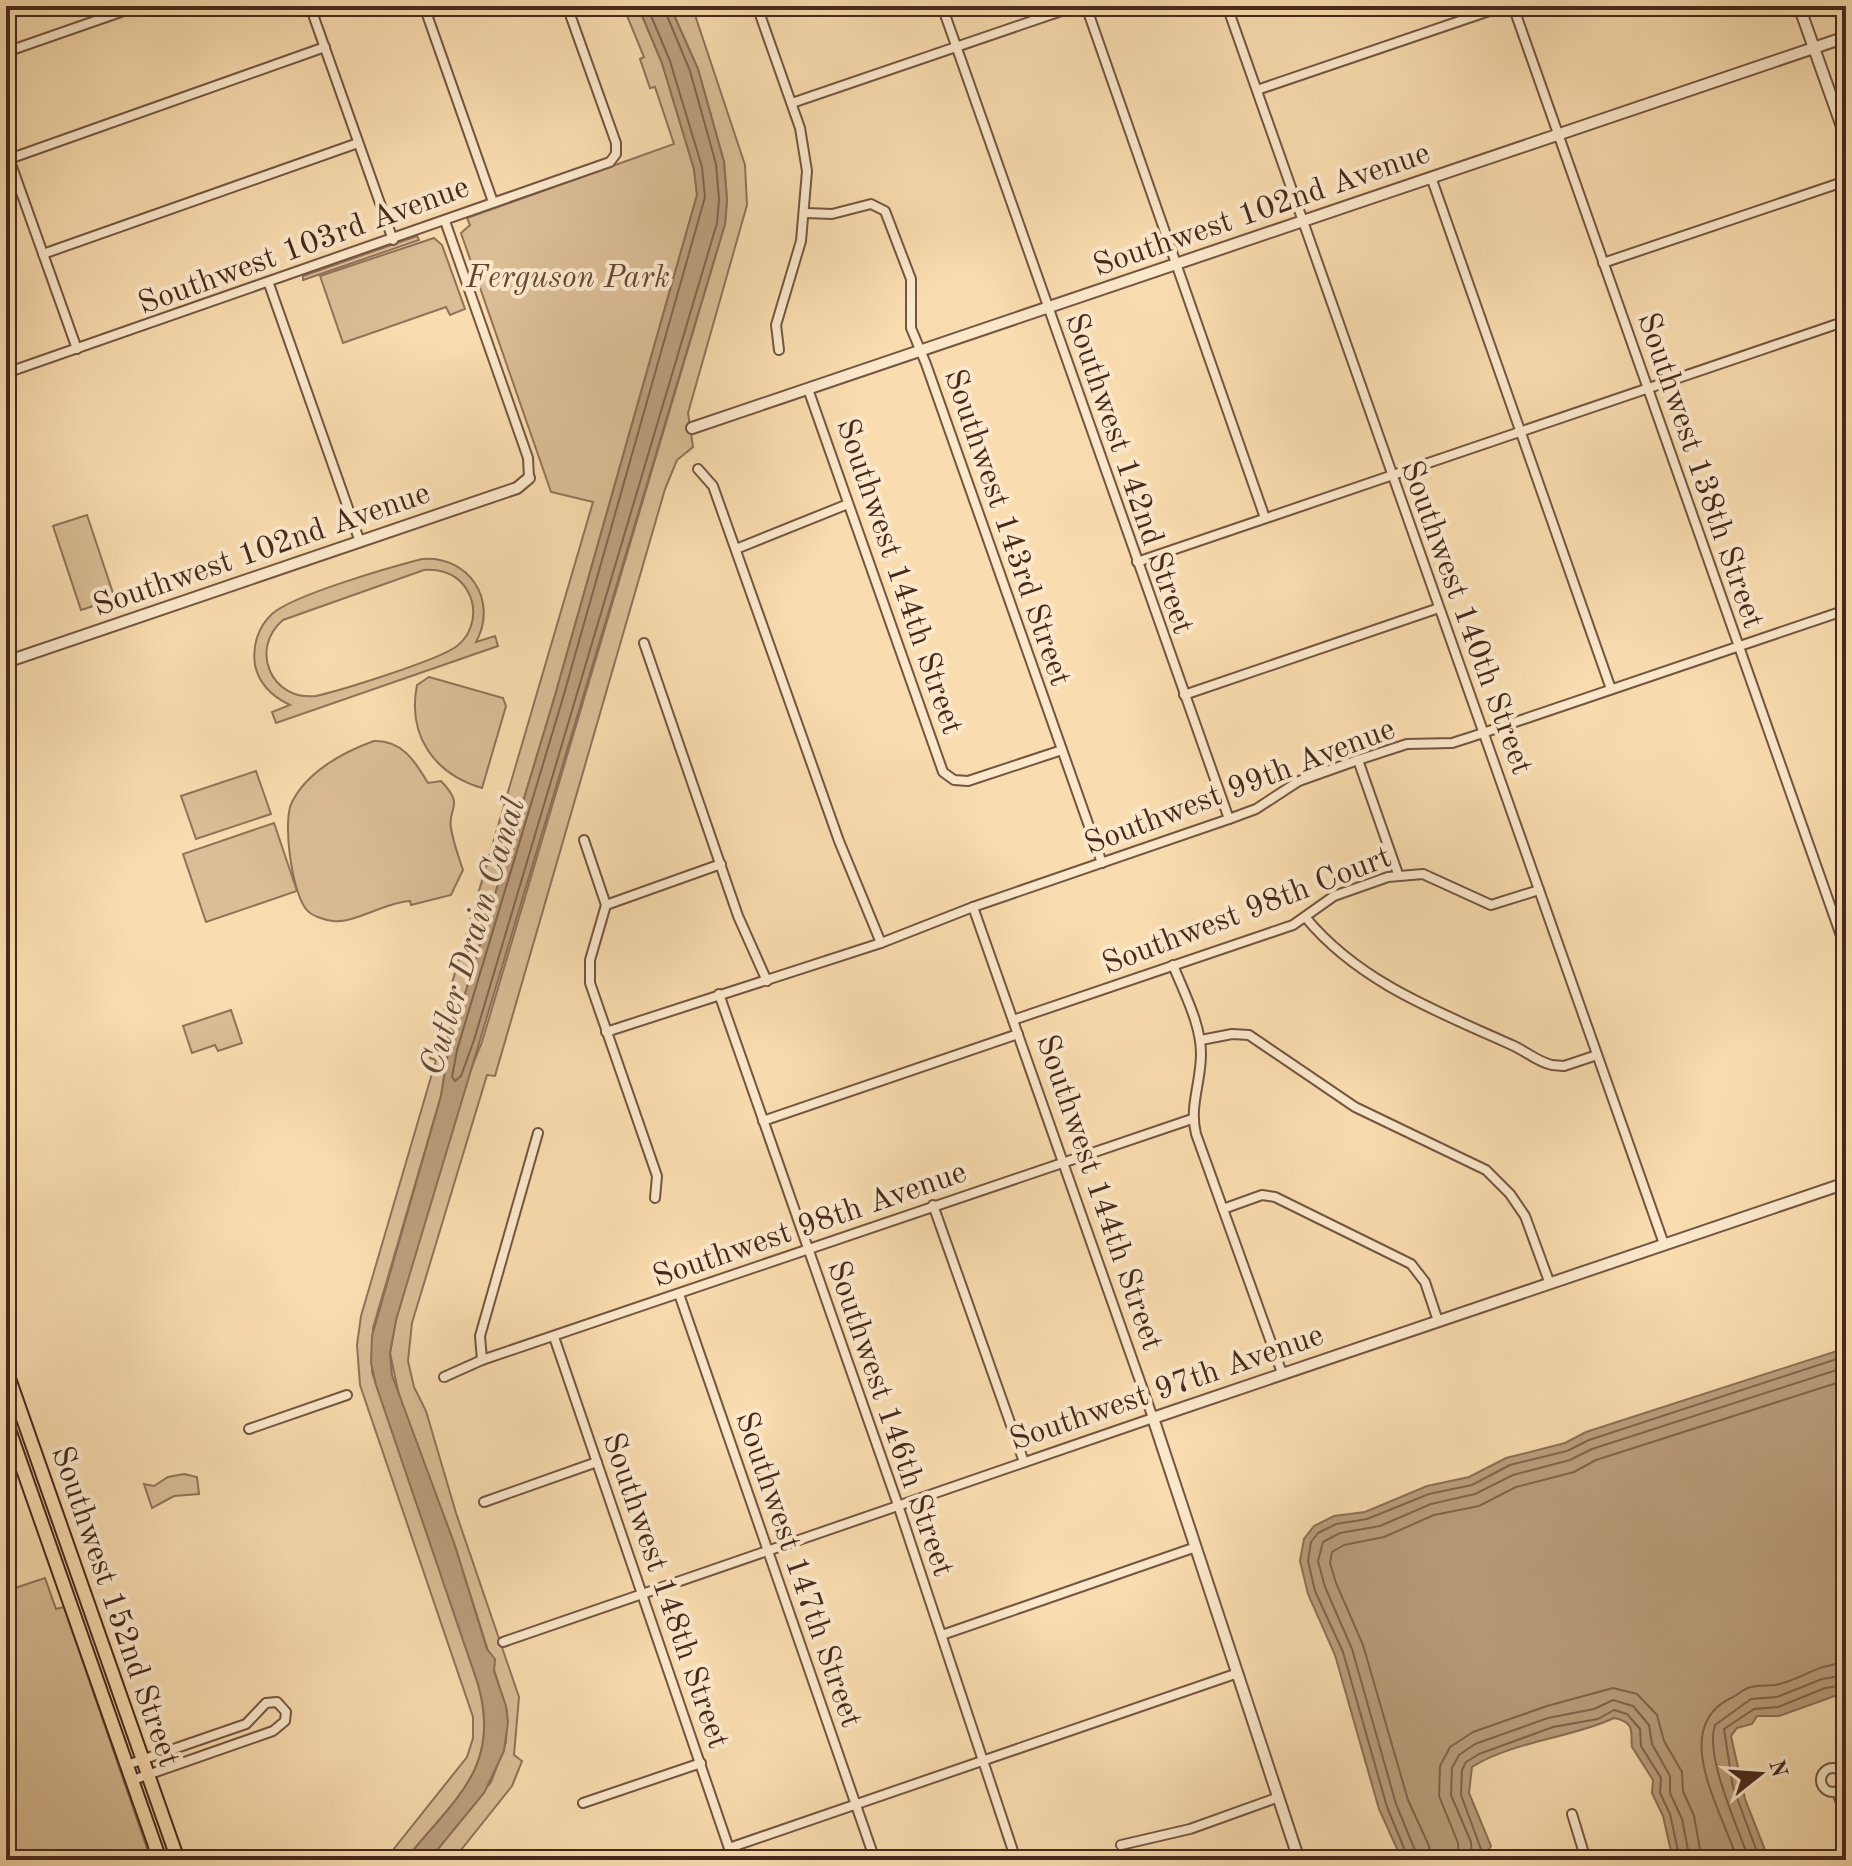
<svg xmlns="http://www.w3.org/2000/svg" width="1852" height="1866" font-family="'Old Standard TT',serif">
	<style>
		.green { fill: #dbbd96; stroke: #91725a; stroke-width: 2; fill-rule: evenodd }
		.water { fill: #bc9f7d; stroke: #8d6f57; stroke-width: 2 }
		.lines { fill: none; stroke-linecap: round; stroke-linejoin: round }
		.shore { stroke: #82644d; stroke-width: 2 }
		.minor-casing { stroke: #745542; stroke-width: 12 }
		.tertiary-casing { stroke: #745542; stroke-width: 14 }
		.primary-casing { stroke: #47281d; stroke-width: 16 }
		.minor { stroke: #fbe8cb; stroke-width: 8 }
		.tertiary { stroke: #fbe8cb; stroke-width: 10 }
		.primary { stroke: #f9dcaf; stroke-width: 12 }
		.labels { text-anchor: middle; stroke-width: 8; stroke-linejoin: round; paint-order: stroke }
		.street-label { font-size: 32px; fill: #47281d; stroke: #fbe8cb }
		.park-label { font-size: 32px; font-style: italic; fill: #654635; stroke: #fbe8cb }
		.water-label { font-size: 34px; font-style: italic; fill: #644635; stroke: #fbe8cb }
	</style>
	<rect width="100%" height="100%" fill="#f9dcaf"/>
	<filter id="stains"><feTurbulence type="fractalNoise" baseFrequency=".0025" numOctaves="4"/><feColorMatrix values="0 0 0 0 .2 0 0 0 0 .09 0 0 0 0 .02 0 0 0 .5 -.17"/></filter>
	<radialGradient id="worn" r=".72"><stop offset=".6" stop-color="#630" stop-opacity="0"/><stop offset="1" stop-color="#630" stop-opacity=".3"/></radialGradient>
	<g class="green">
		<path d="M623,6H638L662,63L694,169L697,195L554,699L449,1047L441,1096L373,1328L372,1372L478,1684C502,1768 454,1799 405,1860H385L467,1757L473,1738V1717L360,1385L357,1345L361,1316L436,1060L430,1058L593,502L551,492L461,233L470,225L467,218L674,144L655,87L650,88L640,59L644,57Z"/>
		<polygon points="670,6 692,6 745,165 747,205 688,413 693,447 677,460 665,489 495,1076 487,1075 412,1323 408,1361 414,1387 426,1411 456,1513 519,1697 514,1755 522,1761 512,1786 453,1860 429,1860 491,1782 506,1742 507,1711 454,1543 400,1400 390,1353 396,1320 436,1178 462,1091 482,1042 725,224 727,200 724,162 698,69"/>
		<polygon points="417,236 419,240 303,280 303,276"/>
		<polygon points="434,238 442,245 465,309 450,315 446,307 343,343 320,276"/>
		<polygon points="87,515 115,599 81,610 53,526"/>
		<path d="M422,559C468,555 499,600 476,642L495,636L498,646L276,723L272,712L290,705C273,697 259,684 255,665C252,646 258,627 272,614C293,595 391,567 422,559ZM424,570C441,569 457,574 467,590C478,608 474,633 457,646C439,660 342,690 316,696C271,701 249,649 283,620Z"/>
		<path d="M429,677L503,698L506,706L482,788C434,774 407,735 417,685Z"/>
		<path d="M374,741C402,740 415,761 428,783L441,781C466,807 447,807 451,828C453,842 458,855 463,870L451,895L411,905L410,901C386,902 353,924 333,921C325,920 311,916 306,909C292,892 282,821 292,802C307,772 343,752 374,741Z"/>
		<polygon points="256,771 271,814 196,839 181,796"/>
		<polygon points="274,823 297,891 206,922 183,854"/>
		<polygon points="231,1010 242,1043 218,1051 215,1045 192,1053 183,1026"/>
		<polygon points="184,1474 197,1477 199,1494 174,1496 152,1508 144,1484 154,1486 168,1477"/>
		<polygon points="45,1578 56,1609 64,1607 151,1860 6,1860 6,1591"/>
	</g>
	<g class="water">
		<path d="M638,6H670L698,69L724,162L727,200L725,224L396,1320L390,1353L392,1375L454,1543L487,1649L495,1659L494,1671L506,1706L508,1722L504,1751L484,1793L429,1860H405C454,1799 502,1768 478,1684L376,1385L371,1363L372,1336L441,1096L449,1047L554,699L697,195L694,169L662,63Z"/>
		<path d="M1846,1348V1692L1779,1716H1757L1752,1724L1737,1728L1731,1736L1745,1799L1769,1860H1673L1663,1816L1652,1793L1653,1780L1632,1747C1630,1735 1637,1722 1614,1718C1572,1738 1513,1741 1472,1767L1469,1793L1491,1846L1488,1851L1494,1860H1402L1379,1809L1335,1655L1308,1594L1300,1561L1304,1539L1314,1526L1334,1516L1365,1512L1427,1486L1469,1477L1506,1458L1565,1443L1586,1432Z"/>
	</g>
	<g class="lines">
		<g class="shore">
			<polyline points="647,6 670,61 702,167 705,197 562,701 457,1050 452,1077 455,1081 461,1076 474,1040 717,223 719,199 716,164 690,71 663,6"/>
			<polyline points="1409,1860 1387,1807 1343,1652 1315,1591 1308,1561 1311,1542 1318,1533 1336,1524 1367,1519 1429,1494 1472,1485 1510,1465 1567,1451 1589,1440 1846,1356"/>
			<polyline points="1419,1860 1396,1804 1352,1649 1325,1587 1318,1561 1323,1542 1340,1533 1380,1526 1431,1504 1475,1494 1513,1475 1570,1460 1592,1449 1846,1367"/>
			<polyline points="1431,1860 1429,1846 1408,1800 1363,1645 1336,1583 1330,1563 1332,1552 1344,1545 1384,1537 1434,1515 1479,1506 1516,1487 1574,1472 1596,1460 1846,1380"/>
			<polyline points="1459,1860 1458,1843 1439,1796 1440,1766 1450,1747 1473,1732 1547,1706 1613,1688 1637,1694 1657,1715 1664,1741 1682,1772 1683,1791 1694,1816 1702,1860"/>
			<polyline points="1472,1860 1471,1842 1451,1795 1452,1768 1459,1755 1475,1744 1548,1718 1594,1709 1613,1700 1633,1706 1649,1725 1652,1744 1670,1776 1670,1793 1682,1819 1690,1860"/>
			<polyline points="1485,1860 1461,1795 1462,1770 1466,1762 1479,1754 1553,1727 1598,1719 1614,1710 1627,1714 1640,1729 1641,1746 1661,1778 1660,1793 1670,1814 1680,1860"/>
			<path d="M1737,1860C1724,1814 1669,1730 1729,1699C1737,1696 1742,1689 1751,1687C1759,1685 1767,1686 1775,1685C1799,1681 1816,1664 1846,1663"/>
			<path d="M1749,1860C1739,1829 1704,1756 1715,1725L1751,1699L1777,1697L1822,1679L1846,1675"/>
			<polyline points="1760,1860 1733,1787 1724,1729 1754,1709 1778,1707 1825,1688 1846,1685"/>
		</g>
		<defs>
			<g id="minor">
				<polyline points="310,6 393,240"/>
				<polyline points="424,6 493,202"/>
				<polyline points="757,6 800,128 807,171 801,241 776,325 779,350"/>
				<polyline points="942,6 1229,819"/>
				<polyline points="1086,6 1265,518"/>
				<polyline points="1227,6 1664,1244"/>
				<polyline points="1513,6 1846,950"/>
				<polyline points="6,52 138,6"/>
				<polyline points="1257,90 1504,6"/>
				<polyline points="792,103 1076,6"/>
				<polyline points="6,150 77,349"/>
				<polyline points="9,159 325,47"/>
				<polyline points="1431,177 1611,689"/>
				<polyline points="806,213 832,214 871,204 885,211 911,279 911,328 926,364 1102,863"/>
				<polyline points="445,221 528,458 529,478"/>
				<polyline points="43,254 358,143"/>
				<polyline points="1603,263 1846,181"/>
				<polyline points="269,284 360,542"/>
				<polyline points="6,373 610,162 616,154 616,143 567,6"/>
				<polyline points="808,389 943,772 954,780 968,781 1062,750"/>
				<polyline points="698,469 713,486 839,841 881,943"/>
				<polyline points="736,549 848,504"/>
				<polyline points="1137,562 1846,321"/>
				<polyline points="644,643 738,916 767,981"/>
				<polyline points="1184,695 1439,608"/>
				<polyline points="1358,760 1398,874"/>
				<polyline points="584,840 606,905 590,960 590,983 657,1176 655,1198"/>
				<polyline points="606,905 721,864"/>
				<path d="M1306,918C1360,983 1439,1012 1514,1046C1527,1052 1538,1062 1552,1065L1564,1066L1597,1055"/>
				<path d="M1173,965C1184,993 1201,1024 1201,1054C1201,1083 1189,1106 1196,1134L1282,1373"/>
				<polyline points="719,994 898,1505 1016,1860"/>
				<polyline points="1013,1020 1293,925 1334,896 1388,877 1423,874 1491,905 1539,890"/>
				<polyline points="606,1032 881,943 973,907 1229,819 1256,809 1299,781 1358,760 1407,744 1452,743 1471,737 1846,610"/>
				<polyline points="1201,1040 1232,1034 1249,1035 1355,1107 1486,1170 1510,1194 1525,1216 1550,1284"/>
				<polyline points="763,1121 1018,1034"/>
				<polyline points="933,1205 1024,1462"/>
				<polyline points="1223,1209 1262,1195 1275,1197 1411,1264 1425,1282 1438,1321"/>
				<polyline points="679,1294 875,1860"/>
				<polyline points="554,1337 733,1860"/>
				<polyline points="482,1360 480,1336 538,1133"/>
				<polyline points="444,1377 482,1360 1192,1119"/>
				<polyline points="249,1429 347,1395"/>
				<polyline points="484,1502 597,1462"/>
				<polyline points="942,1635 1196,1547"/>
				<polyline points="503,1642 1153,1418 973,907"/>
				<polyline points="127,1765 246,1724 266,1703 277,1702 286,1712 285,1721 273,1731 133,1780"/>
				<circle cx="1833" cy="1780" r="12"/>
				<polyline points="1837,1791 1846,1818"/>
				<polyline points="583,1803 701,1763"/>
				<polyline points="1572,1814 1586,1860"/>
				<polyline points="1121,1845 1190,1829 1279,1797"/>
				<polyline points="729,1848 1238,1673"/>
			</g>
			<g id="tertiary">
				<polyline points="1799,6 1846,138"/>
				<polyline points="692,428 1846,37"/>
				<polyline points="6,662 517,488 529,478"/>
				<polyline points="1299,1860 1153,1418 1846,1183"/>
			</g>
			<g id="primary">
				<polyline points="6,1370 178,1860"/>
				<polyline points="6,1421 160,1860"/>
			</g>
		</defs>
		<use href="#minor" class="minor-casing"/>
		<use href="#tertiary" class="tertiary-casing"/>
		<use href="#primary" class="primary-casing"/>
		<use href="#minor" class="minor"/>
		<use href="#tertiary" class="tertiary"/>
		<use href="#primary" class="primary"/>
	</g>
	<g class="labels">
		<g class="street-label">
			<text transform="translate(1261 208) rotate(-19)" y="11">Southwest 102nd Avenue</text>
			<text transform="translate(303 244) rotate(-20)" y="11">Southwest 103rd Avenue</text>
			<text transform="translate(1702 470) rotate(71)" y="11">Southwest 138th Street</text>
			<text transform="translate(1131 473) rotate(71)" y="11">Southwest 142nd Street</text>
			<text transform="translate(1009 527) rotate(71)" y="11">Southwest 143rd Street</text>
			<text transform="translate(261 548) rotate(-19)" y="11">Southwest 102nd Avenue</text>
			<text transform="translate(901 576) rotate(71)" y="11">Southwest 144th Street</text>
			<text transform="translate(1468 617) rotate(70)" y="11">Southwest 140th Street</text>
			<text transform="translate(1239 785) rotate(-21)" y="11">Southwest 99th Avenue</text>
			<text transform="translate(1246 909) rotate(-21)" y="11">Southwest 98th Court</text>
			<text transform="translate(1101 1192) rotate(71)" y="11">Southwest 144th Street</text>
			<text transform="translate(809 1223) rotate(-19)" y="11">Southwest 98th Avenue</text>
			<text transform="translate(1166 1386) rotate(-19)" y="11">Southwest 97th Avenue</text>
			<text transform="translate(892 1418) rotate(71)" y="11">Southwest 146th Street</text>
			<text transform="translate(800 1569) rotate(71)" y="11">Southwest 147th Street</text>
			<text transform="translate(667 1590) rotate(71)" y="11">Southwest 148th Street</text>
			<text transform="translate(117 1606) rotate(71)" y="11">Southwest 152nd Street</text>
		</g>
		<g class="park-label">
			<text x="568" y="287">Ferguson Park</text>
		</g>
		<g class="water-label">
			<text transform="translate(471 936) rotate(-73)" y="12">Cutler Drain Canal</text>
		</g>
	</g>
	<rect width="1852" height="1866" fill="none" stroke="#f9dcaf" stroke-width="32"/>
	<rect x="8" y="8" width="1836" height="1850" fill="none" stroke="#47281d" stroke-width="4"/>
	<rect x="16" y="16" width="1820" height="1834" fill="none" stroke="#47281d" stroke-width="2"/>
	<g transform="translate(1760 1774) rotate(73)" stroke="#fbe8cb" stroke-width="6" paint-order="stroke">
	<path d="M0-6L14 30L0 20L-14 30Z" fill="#47281d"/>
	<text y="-12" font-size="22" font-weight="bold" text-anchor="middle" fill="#47281d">N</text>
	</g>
	<rect width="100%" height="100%" filter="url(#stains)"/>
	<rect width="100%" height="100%" fill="url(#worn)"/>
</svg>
